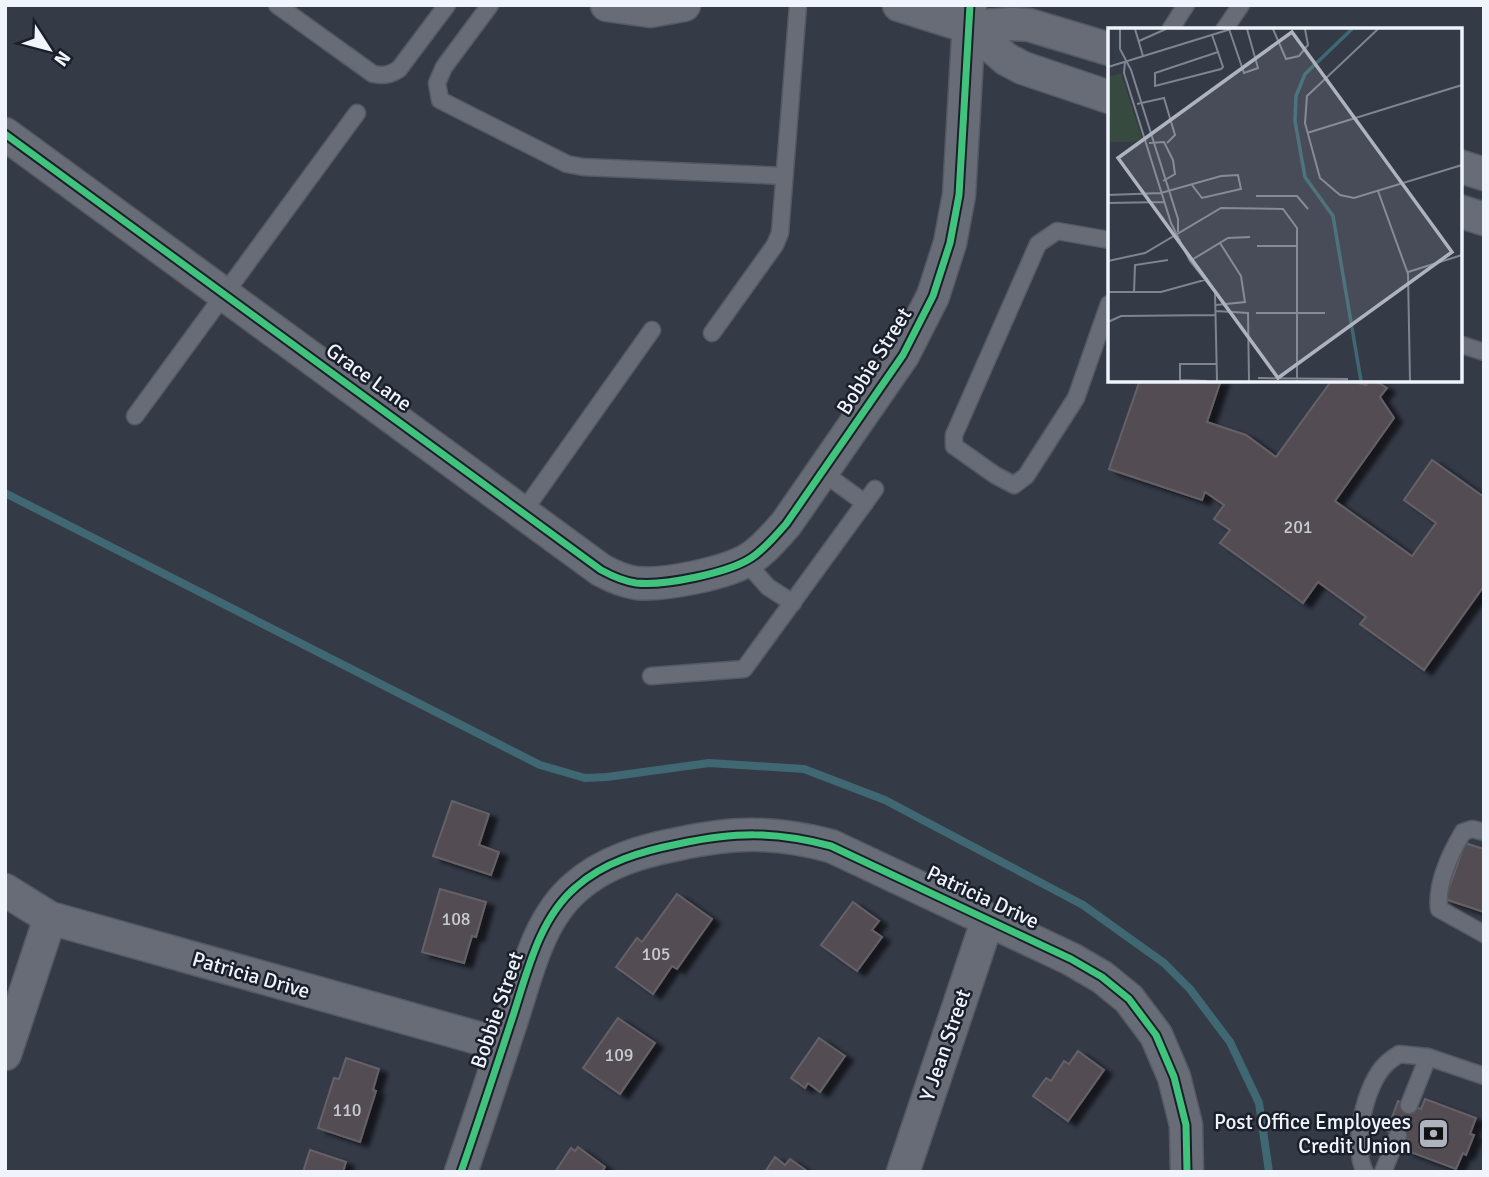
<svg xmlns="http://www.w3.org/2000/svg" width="1489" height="1177" font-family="Signika,sans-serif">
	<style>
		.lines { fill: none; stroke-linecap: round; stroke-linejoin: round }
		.stream { stroke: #3f6873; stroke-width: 8 }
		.building { fill: #534e53; stroke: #656167; stroke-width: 2; filter: url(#shadow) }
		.lane-casing { stroke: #555963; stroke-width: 19 }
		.street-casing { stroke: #555963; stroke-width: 35 }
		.lane { stroke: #686c76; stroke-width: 16 }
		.street { stroke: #686c76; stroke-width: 32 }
		.cycleway-casing { stroke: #1a1f2a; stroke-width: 11 }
		.cycleway { stroke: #40c37c; stroke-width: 7 }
		.labels { text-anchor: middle; stroke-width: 5; stroke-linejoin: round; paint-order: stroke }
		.number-label { font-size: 18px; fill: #c8cad2 }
		.street-label { font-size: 21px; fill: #eff4fd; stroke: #1a1f2a }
		.poi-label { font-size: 21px; fill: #eff4fd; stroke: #1a1f2a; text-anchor: end }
		.inset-river { fill: none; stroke: #3f6873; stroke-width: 3.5 }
		.inset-road { fill: none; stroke: #7f8490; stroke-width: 2 }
		.view { fill: #aeb3bd; fill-opacity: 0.15; stroke: #aeb3bd; stroke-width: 3.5 }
		.inset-edge { fill: none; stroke: #eff4fd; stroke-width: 3.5 }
	</style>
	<defs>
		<filter id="shadow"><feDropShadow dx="8" dy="4.5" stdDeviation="2" flood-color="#0009"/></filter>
	</defs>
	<rect width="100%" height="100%" fill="#353a47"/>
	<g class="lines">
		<polyline class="stream" points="5,493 540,765 585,778 607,777 709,763 804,769 885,800 1083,905 1164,963 1190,989 1230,1042 1259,1103 1269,1172"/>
	</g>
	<g class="building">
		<polygon points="1140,380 1221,380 1207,422 1246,435 1276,457 1332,380 1347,380 1366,385 1370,380 1374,380 1387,388 1380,397 1394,418 1335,501 1412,556 1436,523 1404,500 1432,460 1484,497 1484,586 1424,670 1360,624 1366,617 1318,582 1303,603 1220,543 1230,530 1214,519 1224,505 1205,492 1202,500 1109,469"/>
		<polygon points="452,801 489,814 479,845 499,852 491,875 433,856"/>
		<polygon points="1465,843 1484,849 1484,912 1445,899"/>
		<polygon points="440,889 486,902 476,937 472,936 464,963 422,952"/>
		<polygon points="677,894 712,919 677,969 672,966 653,994 616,967 637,938 642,942"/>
		<polygon points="853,902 879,921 872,930 882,937 857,971 821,945"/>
		<polygon points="618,1018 655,1043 620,1094 583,1068"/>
		<polygon points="819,1038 845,1056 820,1092 808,1083 805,1088 791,1078"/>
		<polygon points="1078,1051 1104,1070 1068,1121 1033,1096 1046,1078 1051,1081 1064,1061 1069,1064"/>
		<polygon points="346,1058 379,1069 373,1090 376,1091 360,1142 318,1128 334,1078 339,1079"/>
		<polygon points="1425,1099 1476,1118 1470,1134 1474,1135 1466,1155 1463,1153 1456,1169 1405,1150 1409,1140 1387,1131 1398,1101 1421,1109"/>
		<polygon points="578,1147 605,1167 602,1172 555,1172 571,1148 575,1151"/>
		<polygon points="310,1150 346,1162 343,1172 303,1172"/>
		<polygon points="775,1157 785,1165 790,1159 807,1171 765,1172"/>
	</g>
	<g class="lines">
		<defs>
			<g id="lane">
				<path d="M277,5L373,74C384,76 390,75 399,69L447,5"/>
				<polyline points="490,5 444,67 437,83 440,100 567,164 583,167 784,176"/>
				<polyline points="1170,30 1186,5"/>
				<polyline points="1224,30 1241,5"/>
				<polyline points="1109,240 1057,231 1038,244 954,435 954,446 995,475 1014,485 1026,476 1076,398 1109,304"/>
				<polyline points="712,333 775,245 780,233 798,5"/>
				<polyline points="1459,344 1484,352"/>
				<polyline points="135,416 357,113"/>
				<polyline points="822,472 865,503"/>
				<polyline points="523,512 652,330"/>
				<polyline points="745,561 768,587 793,603"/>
				<polyline points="651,676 744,669 875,489"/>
				<path d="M1484,832L1472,829L1463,832C1450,854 1436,883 1439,909L1484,934"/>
				<polyline points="1409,1105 1428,1057"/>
				<path d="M1365,1172C1351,1146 1365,1084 1386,1064C1390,1060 1395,1057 1399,1054L1428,1057L1484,1076"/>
				<polyline points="1383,1172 1398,1135"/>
			</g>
			<g id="street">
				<polyline points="607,5 650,11 684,5"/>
				<polyline points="899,5 969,27 1006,59 1023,68 1109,97"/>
				<polyline points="969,27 1012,24 1029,25 1109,49"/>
				<path d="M5,134L601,570C612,576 622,581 636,583C664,586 728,573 751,558C765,549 775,536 786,524L903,355L933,296L950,243L959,195L970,5"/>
				<polyline points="1459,166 1484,174"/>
				<polyline points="1459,211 1484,219"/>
				<polyline points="5,890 50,918 503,1045"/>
				<polyline points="5,1054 50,918"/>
				<path d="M461,1172C478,1123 494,1074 510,1025C526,978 537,920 576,887C604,862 642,851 678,844C735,832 774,831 831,846L1071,959L1102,977L1129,999L1156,1035L1174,1077L1186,1125L1187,1172"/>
				<polyline points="903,1172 988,919"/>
			</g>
		</defs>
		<use href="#lane" class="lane-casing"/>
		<use href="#street" class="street-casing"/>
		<use href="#lane" class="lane"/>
		<use href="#street" class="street"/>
		<defs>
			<g id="cycleway">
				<path d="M5,134L601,570C612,576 622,581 636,583C664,586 728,573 751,558C765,549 775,536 786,524L903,355L933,296L950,243L959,195L970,5"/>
				<path d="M461,1172C478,1123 494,1074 510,1025C526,978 537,920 576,887C604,862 642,851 678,844C735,832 774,831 831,846L1071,959L1102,977L1129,999L1156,1035L1174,1077L1186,1125L1187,1172"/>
			</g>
		</defs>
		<use href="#cycleway" class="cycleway-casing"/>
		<use href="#cycleway" class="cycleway"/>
	</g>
	<defs>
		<symbol id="bank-square" viewBox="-11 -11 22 22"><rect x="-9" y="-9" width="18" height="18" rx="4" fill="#aeb3bd" stroke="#1a1f2a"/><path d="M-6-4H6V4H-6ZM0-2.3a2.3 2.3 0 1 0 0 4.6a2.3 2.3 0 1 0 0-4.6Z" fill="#111"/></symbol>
	</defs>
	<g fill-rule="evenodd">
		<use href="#bank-square" x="1416" y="1116" width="35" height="35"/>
	</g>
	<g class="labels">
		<g class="number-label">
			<text x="1298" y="533">201</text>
			<text x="456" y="925">108</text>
			<text x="656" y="960">105</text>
			<text x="619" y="1061">109</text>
			<text x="347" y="1116">110</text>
		</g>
		<g class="street-label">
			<text transform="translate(874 361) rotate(-58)" y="7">Bobbie Street</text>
			<text transform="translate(369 377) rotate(36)" y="7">Grace Lane</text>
			<text transform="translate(983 897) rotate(25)" y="7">Patricia Drive</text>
			<text transform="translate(251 975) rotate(16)" y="7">Patricia Drive</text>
			<text transform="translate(497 1010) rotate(-71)" y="7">Bobbie Street</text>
			<text transform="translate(945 1045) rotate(-71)" y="7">Y Jean Street</text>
		</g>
		<g class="poi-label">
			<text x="1411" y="1129">Post Office Employees<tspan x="1411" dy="24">Credit Union</tspan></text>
		</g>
	</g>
	<g transform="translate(1108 28)">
		<rect width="354" height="354" fill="#353a47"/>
		<path d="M13,45L34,111L25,114H0V49Z" fill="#364a40"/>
		<path class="inset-river" d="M244,1L197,46L188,68L187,93L197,149L225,188L253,353"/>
		<path class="inset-road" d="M12,1V21L23,42L70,191V204M27,1L35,28M121,1L136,45L150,40L139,1M165,1L178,31L191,28L200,17L197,1M270,1L199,68L197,95L212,150L232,167L246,170L354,137M104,7L110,24L115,39L113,41L47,58V45L110,24M31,13L58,1M17,34L16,45L63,195L82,233L107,264L109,353M0,39L123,1M29,76L56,70L67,107L59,115M199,105L354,57M41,115L56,114L65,132L67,146L55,153M270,163L300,246L302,353M0,167L53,165L113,148L130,147L133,161L94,170L84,157M148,168H189L200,181M0,175L56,174M149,218H189M0,233L37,225L113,180L175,181L189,200V353M82,233L120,210L142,209M300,244L354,227M0,264H53L100,251M26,264L27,237L60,232M108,277L137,274L133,248L112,215M108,283L140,285L141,353M148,285H217M0,294L13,288L108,287M150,350L240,351M99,353L72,352V336H109"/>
		<path class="view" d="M184,4L344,224L170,350L10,130Z"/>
		<rect width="354" height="354" class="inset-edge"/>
	</g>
	<rect width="1489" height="1177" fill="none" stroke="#eff4fd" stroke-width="14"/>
	<g transform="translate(49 49) rotate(126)" stroke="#1a1f2a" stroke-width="5" paint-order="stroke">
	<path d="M0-5L12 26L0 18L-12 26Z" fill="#eff4fd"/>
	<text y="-10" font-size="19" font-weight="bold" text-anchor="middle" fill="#eff4fd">N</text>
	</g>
</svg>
